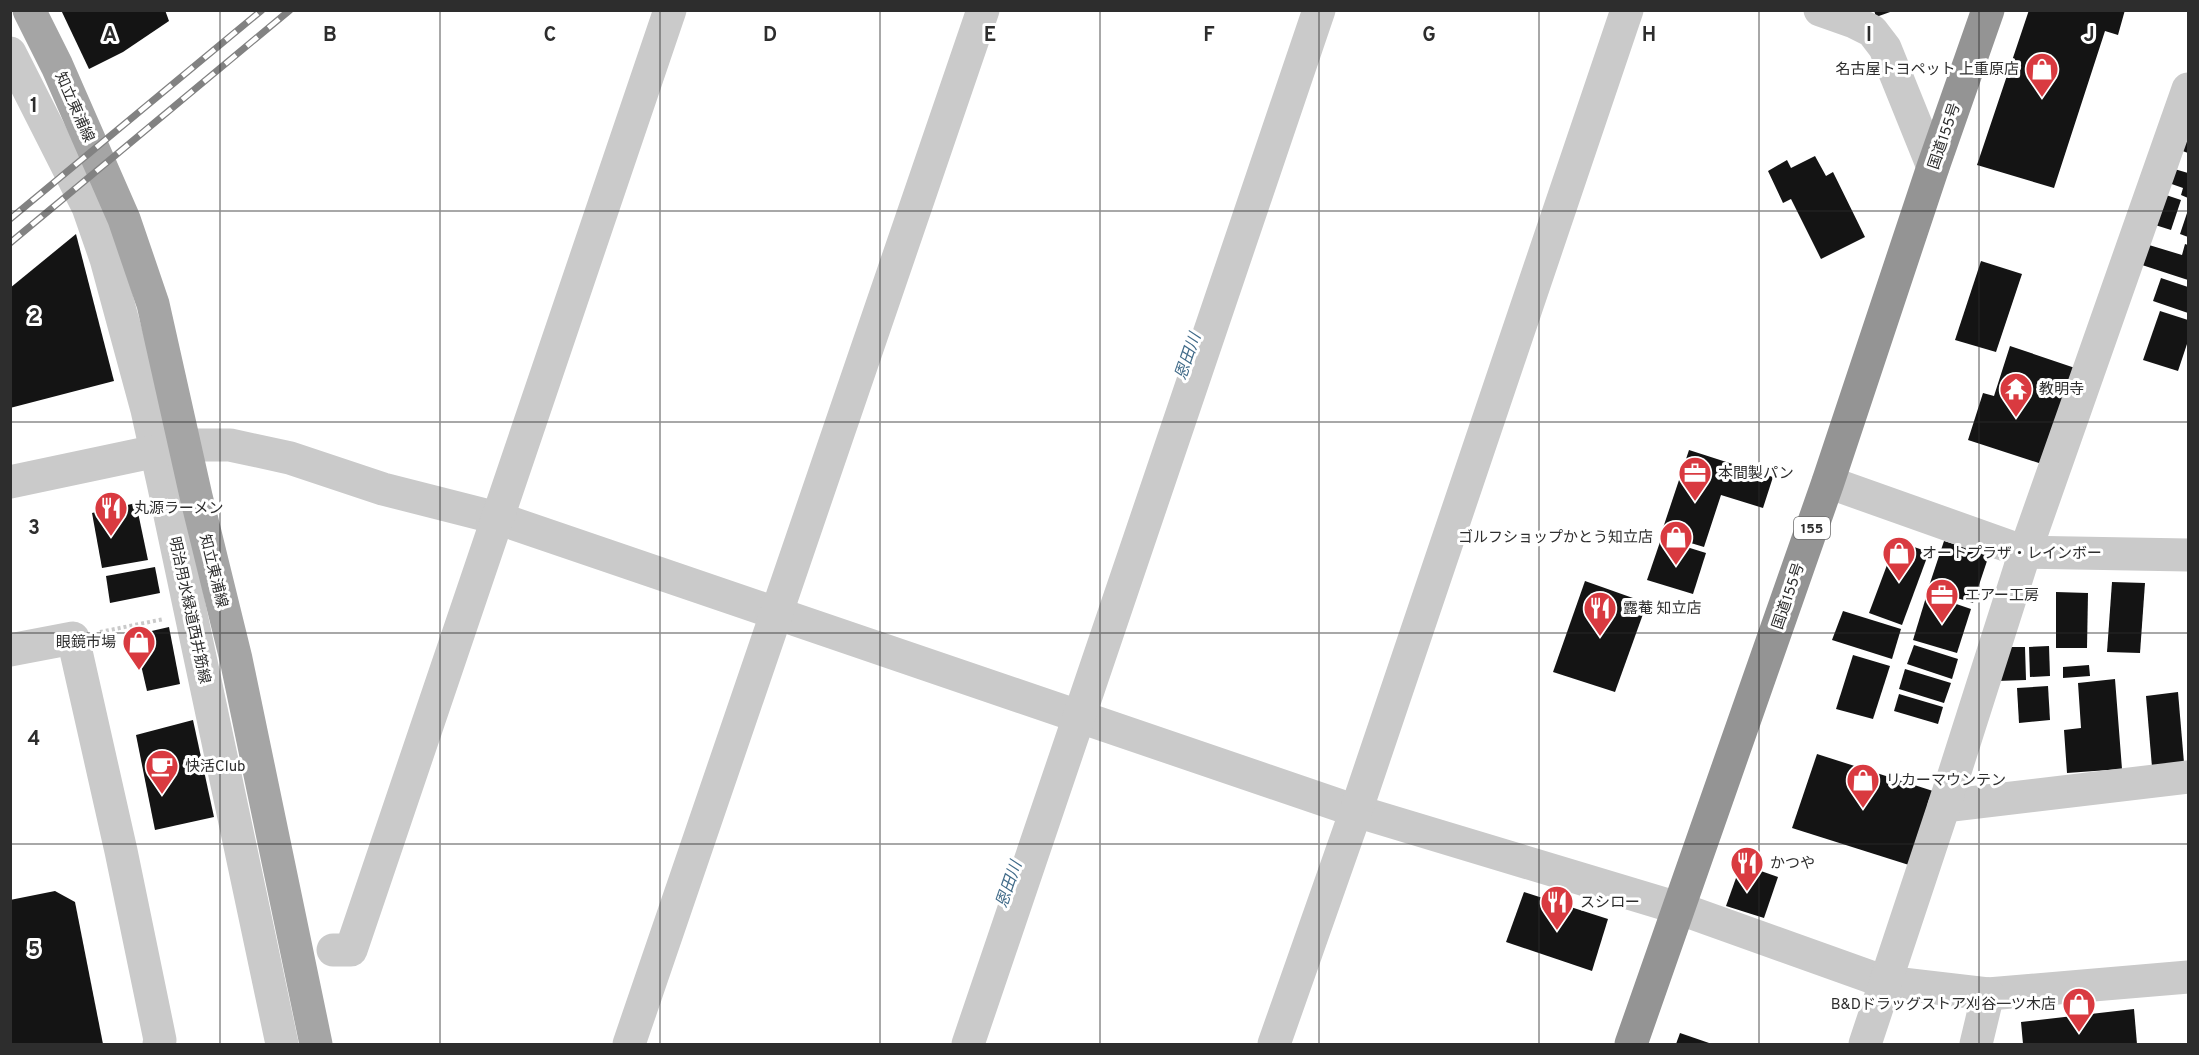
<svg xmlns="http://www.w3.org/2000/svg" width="2199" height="1055" font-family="Overpass,'Noto Sans JP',sans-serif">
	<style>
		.building { fill: #141414 }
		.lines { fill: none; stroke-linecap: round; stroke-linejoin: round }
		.path { stroke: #cacaca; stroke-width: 4; stroke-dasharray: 3 3; stroke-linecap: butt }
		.minor { stroke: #cacaca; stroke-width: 33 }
		.major { stroke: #a5a5a5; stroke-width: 33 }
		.highway { stroke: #949494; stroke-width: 33 }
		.rail-casing { stroke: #828282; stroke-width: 7 }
		.rail { stroke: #fff; stroke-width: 4.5; stroke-dasharray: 14; stroke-linecap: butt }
		.grid { fill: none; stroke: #2d2d2d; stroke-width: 1.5; stroke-opacity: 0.55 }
		.labels { text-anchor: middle; stroke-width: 6; stroke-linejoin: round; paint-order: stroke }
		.shield { fill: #fff; stroke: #6c6c6c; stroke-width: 1.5 }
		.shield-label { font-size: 14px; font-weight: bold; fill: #2d2d2d }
		.poi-label { font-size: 15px; fill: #2d2d2d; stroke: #fff; text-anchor: start }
		.street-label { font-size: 15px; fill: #2d2d2d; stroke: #fff }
		.water-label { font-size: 16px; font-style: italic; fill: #416b89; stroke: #fff }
		.grid-label { font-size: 20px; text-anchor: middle; font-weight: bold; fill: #2d2d2d; stroke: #fff; stroke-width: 6; stroke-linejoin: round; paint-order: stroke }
	</style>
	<rect width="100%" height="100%" fill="#fff"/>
	<g class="building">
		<polygon points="61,10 165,10 169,21 123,52 89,69"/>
		<polygon points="1874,10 1893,10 1893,11 1876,17"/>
		<polygon points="2029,10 2125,10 2118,35 2105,31 2054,188 1977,165"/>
		<polygon points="2188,125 2188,153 2177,149"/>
		<polygon points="1815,156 1826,176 1833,172 1865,237 1821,259 1791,199 1783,203 1768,171 1787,160 1791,168"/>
		<polygon points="2171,168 2188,173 2188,198 2181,195 2183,188 2166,182"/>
		<polygon points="2163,194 2181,200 2171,230 2152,224"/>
		<polygon points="2188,210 2188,237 2180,234"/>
		<polygon points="76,234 114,381 10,408 10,288"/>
		<polygon points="2185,244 2188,245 2188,280 2142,265 2149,245 2182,255"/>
		<polygon points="1981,261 2022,274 1996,352 1955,340"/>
		<polygon points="2161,278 2188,287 2188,313 2153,301"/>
		<polygon points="2160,311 2188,320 2188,341 2178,371 2143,360"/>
		<polygon points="2010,346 2075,368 2042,464 1968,440 1983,393 1994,396"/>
		<polygon points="1689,450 1773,477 1763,508 1721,495 1704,547 1661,534"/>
		<polygon points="136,503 148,560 102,568 92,513"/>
		<polygon points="1661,539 1706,553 1693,594 1647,580"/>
		<polygon points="1896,541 1929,552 1902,625 1869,613"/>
		<polygon points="1944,541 1989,555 1973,603 1928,589"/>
		<polygon points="155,567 160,593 110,603 106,576"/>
		<polygon points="1585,581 1647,603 1615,692 1553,672"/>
		<polygon points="2112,582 2145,583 2140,653 2107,652"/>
		<polygon points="2056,592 2088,593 2087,648 2056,648"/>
		<polygon points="1927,594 1971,609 1957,653 1913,640"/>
		<polygon points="1843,611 1901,629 1892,659 1832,640"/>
		<polygon points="169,627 180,684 147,691 134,635"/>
		<polygon points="1914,645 1958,659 1952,679 1907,664"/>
		<polygon points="2049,646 2050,676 2030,677 2029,647"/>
		<polygon points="2008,647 2025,647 2026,680 1997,681"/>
		<polygon points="1853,655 1890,666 1873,719 1836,709"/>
		<polygon points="2089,665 2090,676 2063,678 2063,667"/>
		<polygon points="1905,669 1951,683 1944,703 1899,689"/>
		<polygon points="2115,679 2122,769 2067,773 2064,730 2081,728 2078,683"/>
		<polygon points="2048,686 2050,720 2019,723 2017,688"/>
		<polygon points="2178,692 2184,763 2152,767 2146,696"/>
		<polygon points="1899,694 1943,707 1938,724 1894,711"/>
		<polygon points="193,720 214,817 155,830 136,735"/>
		<polygon points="1817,754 1933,791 1909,865 1792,828"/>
		<polygon points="1741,864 1778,877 1764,918 1726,906"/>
		<polygon points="55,891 75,902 103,1044 10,1044 10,900"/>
		<polygon points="1524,892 1608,919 1592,971 1506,942"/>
		<polygon points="2134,1009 2137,1044 2023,1044 2021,1022"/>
		<polygon points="1680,1033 1712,1044 1676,1044"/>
	</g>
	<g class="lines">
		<polyline class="path" points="100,632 164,619"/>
		<g class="minor">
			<polyline points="1820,10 1854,22 1872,31 1885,48 1933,167"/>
			<polyline points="10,53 88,207 106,259 147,410 164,487 282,1044"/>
			<polyline points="10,482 185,445 230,445 290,458 383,489 497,518 1356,811 1678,908 1885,982 1988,994 2188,977"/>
			<polyline points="1828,482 2025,552 2188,555"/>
			<polyline points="10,650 73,638 121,851 160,1040 159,1044"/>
			<polyline points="1944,806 2188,777"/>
			<polyline points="333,950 351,950 670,10"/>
			<polyline points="629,1044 983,10"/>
			<polyline points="968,1044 1319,10"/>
			<polyline points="1274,1044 1356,811 1627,10"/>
			<polyline points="1865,1044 1944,806 2025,552 2188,89"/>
			<polyline points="1976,1044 1988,994"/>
		</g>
		<polyline class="major" points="29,10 57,66 124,219 153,304 196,496 236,659 316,1044"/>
		<polyline class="highway" points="1631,1044 1828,482 1933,167 1988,10"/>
		<defs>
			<g id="rail">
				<polyline points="10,219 262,10"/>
				<polyline points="10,243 290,10"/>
			</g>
		</defs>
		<use href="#rail" class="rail-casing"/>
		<use href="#rail" class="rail"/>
	</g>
	<path class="grid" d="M220,10V1044M440,10V1044M660,10V1044M880,10V1044M1100,10V1044M1319,10V1044M1539,10V1044M1759,10V1044M1979,10V1044M10,211H2188M10,422H2188M10,633H2188M10,844H2188"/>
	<defs>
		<symbol id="shop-pin" viewBox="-11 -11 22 30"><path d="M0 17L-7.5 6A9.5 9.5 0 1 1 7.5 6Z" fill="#d93a40" stroke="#fff"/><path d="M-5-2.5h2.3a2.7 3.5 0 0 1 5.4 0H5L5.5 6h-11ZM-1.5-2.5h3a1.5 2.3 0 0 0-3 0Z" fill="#fff"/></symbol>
		<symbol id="temple-pin" viewBox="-11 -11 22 30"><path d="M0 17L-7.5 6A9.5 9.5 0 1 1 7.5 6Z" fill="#d93a40" stroke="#fff"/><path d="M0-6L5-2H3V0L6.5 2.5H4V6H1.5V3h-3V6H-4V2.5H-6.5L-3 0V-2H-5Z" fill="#fff"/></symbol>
		<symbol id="office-pin" viewBox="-11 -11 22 30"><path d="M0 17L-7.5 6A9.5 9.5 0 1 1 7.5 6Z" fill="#d93a40" stroke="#fff"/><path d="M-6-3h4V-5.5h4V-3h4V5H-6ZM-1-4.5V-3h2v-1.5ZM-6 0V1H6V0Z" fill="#fff"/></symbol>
		<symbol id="restaurant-pin" viewBox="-11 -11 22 30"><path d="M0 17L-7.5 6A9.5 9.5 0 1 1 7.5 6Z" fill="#d93a40" stroke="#fff"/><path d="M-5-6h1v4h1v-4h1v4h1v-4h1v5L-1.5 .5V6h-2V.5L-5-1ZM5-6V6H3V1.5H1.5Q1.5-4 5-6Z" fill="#fff"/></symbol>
		<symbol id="cafe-pin" viewBox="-11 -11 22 30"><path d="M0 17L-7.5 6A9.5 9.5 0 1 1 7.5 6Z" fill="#d93a40" stroke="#fff"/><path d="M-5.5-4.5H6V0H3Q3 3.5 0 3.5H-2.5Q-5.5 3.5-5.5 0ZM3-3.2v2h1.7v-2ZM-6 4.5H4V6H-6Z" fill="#fff"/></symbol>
	</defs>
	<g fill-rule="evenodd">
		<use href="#shop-pin" x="2023" y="50" width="38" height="52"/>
		<use href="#temple-pin" x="1997" y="370" width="38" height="52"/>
		<use href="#office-pin" x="1676" y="454" width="38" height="52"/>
		<use href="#restaurant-pin" x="92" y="489" width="38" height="52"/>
		<use href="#shop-pin" x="1657" y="518" width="38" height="52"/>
		<use href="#shop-pin" x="1880" y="534" width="38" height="52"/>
		<use href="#office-pin" x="1923" y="576" width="38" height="52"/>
		<use href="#restaurant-pin" x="1581" y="589" width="38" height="52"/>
		<use href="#shop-pin" x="120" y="623" width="38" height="52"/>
		<use href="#cafe-pin" x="143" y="747" width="38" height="52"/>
		<use href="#shop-pin" x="1844" y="761" width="38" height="52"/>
		<use href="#restaurant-pin" x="1728" y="844" width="38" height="52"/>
		<use href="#restaurant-pin" x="1538" y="883" width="38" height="52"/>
		<use href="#shop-pin" x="2060" y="985" width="38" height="52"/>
	</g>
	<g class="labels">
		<rect class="shield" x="1794" y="517" width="36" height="22" rx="4.5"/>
		<g class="shield-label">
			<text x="1812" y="533">155</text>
		</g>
		<g class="poi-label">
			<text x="2019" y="74" text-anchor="end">名古屋トヨペット 上重原店</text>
			<text x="2039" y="394">教明寺</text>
			<text x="1718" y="478">本間製パン</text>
			<text x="134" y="513">丸源ラーメン</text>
			<text x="1653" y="542" text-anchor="end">ゴルフショップかとう知立店</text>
			<text x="1922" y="558">オートプラザ・レインボー</text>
			<text x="1965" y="600">エアー工房</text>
			<text x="1623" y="613">露菴 知立店</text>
			<text x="116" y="647" text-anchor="end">眼鏡市場</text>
			<text x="185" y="771">快活Club</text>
			<text x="1886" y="785">リカーマウンテン</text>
			<text x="1770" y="868">かつや</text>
			<text x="1580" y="907">スシロー</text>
			<text x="2056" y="1009" text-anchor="end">B&amp;Dドラッグストア刈谷一ツ木店</text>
		</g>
		<g class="street-label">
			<text transform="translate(75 107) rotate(66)" y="5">知立東浦線</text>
			<text transform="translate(1944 136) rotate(-71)" y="5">国道155号</text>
			<text transform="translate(214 571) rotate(76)" y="5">知立東浦線</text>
			<text transform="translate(1788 596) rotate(-71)" y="5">国道155号</text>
			<text transform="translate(190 610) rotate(78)" y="5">明治用水緑道西井筋線</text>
		</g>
		<g class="water-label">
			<text transform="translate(1187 356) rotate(-71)" y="6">恩田川</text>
			<text transform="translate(1008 884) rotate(-71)" y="6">恩田川</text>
		</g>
	</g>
	<g class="grid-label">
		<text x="110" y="41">A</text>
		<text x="330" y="41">B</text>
		<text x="550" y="41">C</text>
		<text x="770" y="41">D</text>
		<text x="990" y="41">E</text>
		<text x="1209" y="41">F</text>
		<text x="1429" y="41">G</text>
		<text x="1649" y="41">H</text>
		<text x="1869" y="41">I</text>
		<text x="2089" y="41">J</text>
		<text x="34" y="112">1</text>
		<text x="34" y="323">2</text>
		<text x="34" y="534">3</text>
		<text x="34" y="745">4</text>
		<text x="34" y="956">5</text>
	</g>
	<rect width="2199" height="1055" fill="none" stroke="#2d2d2d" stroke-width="24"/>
</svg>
